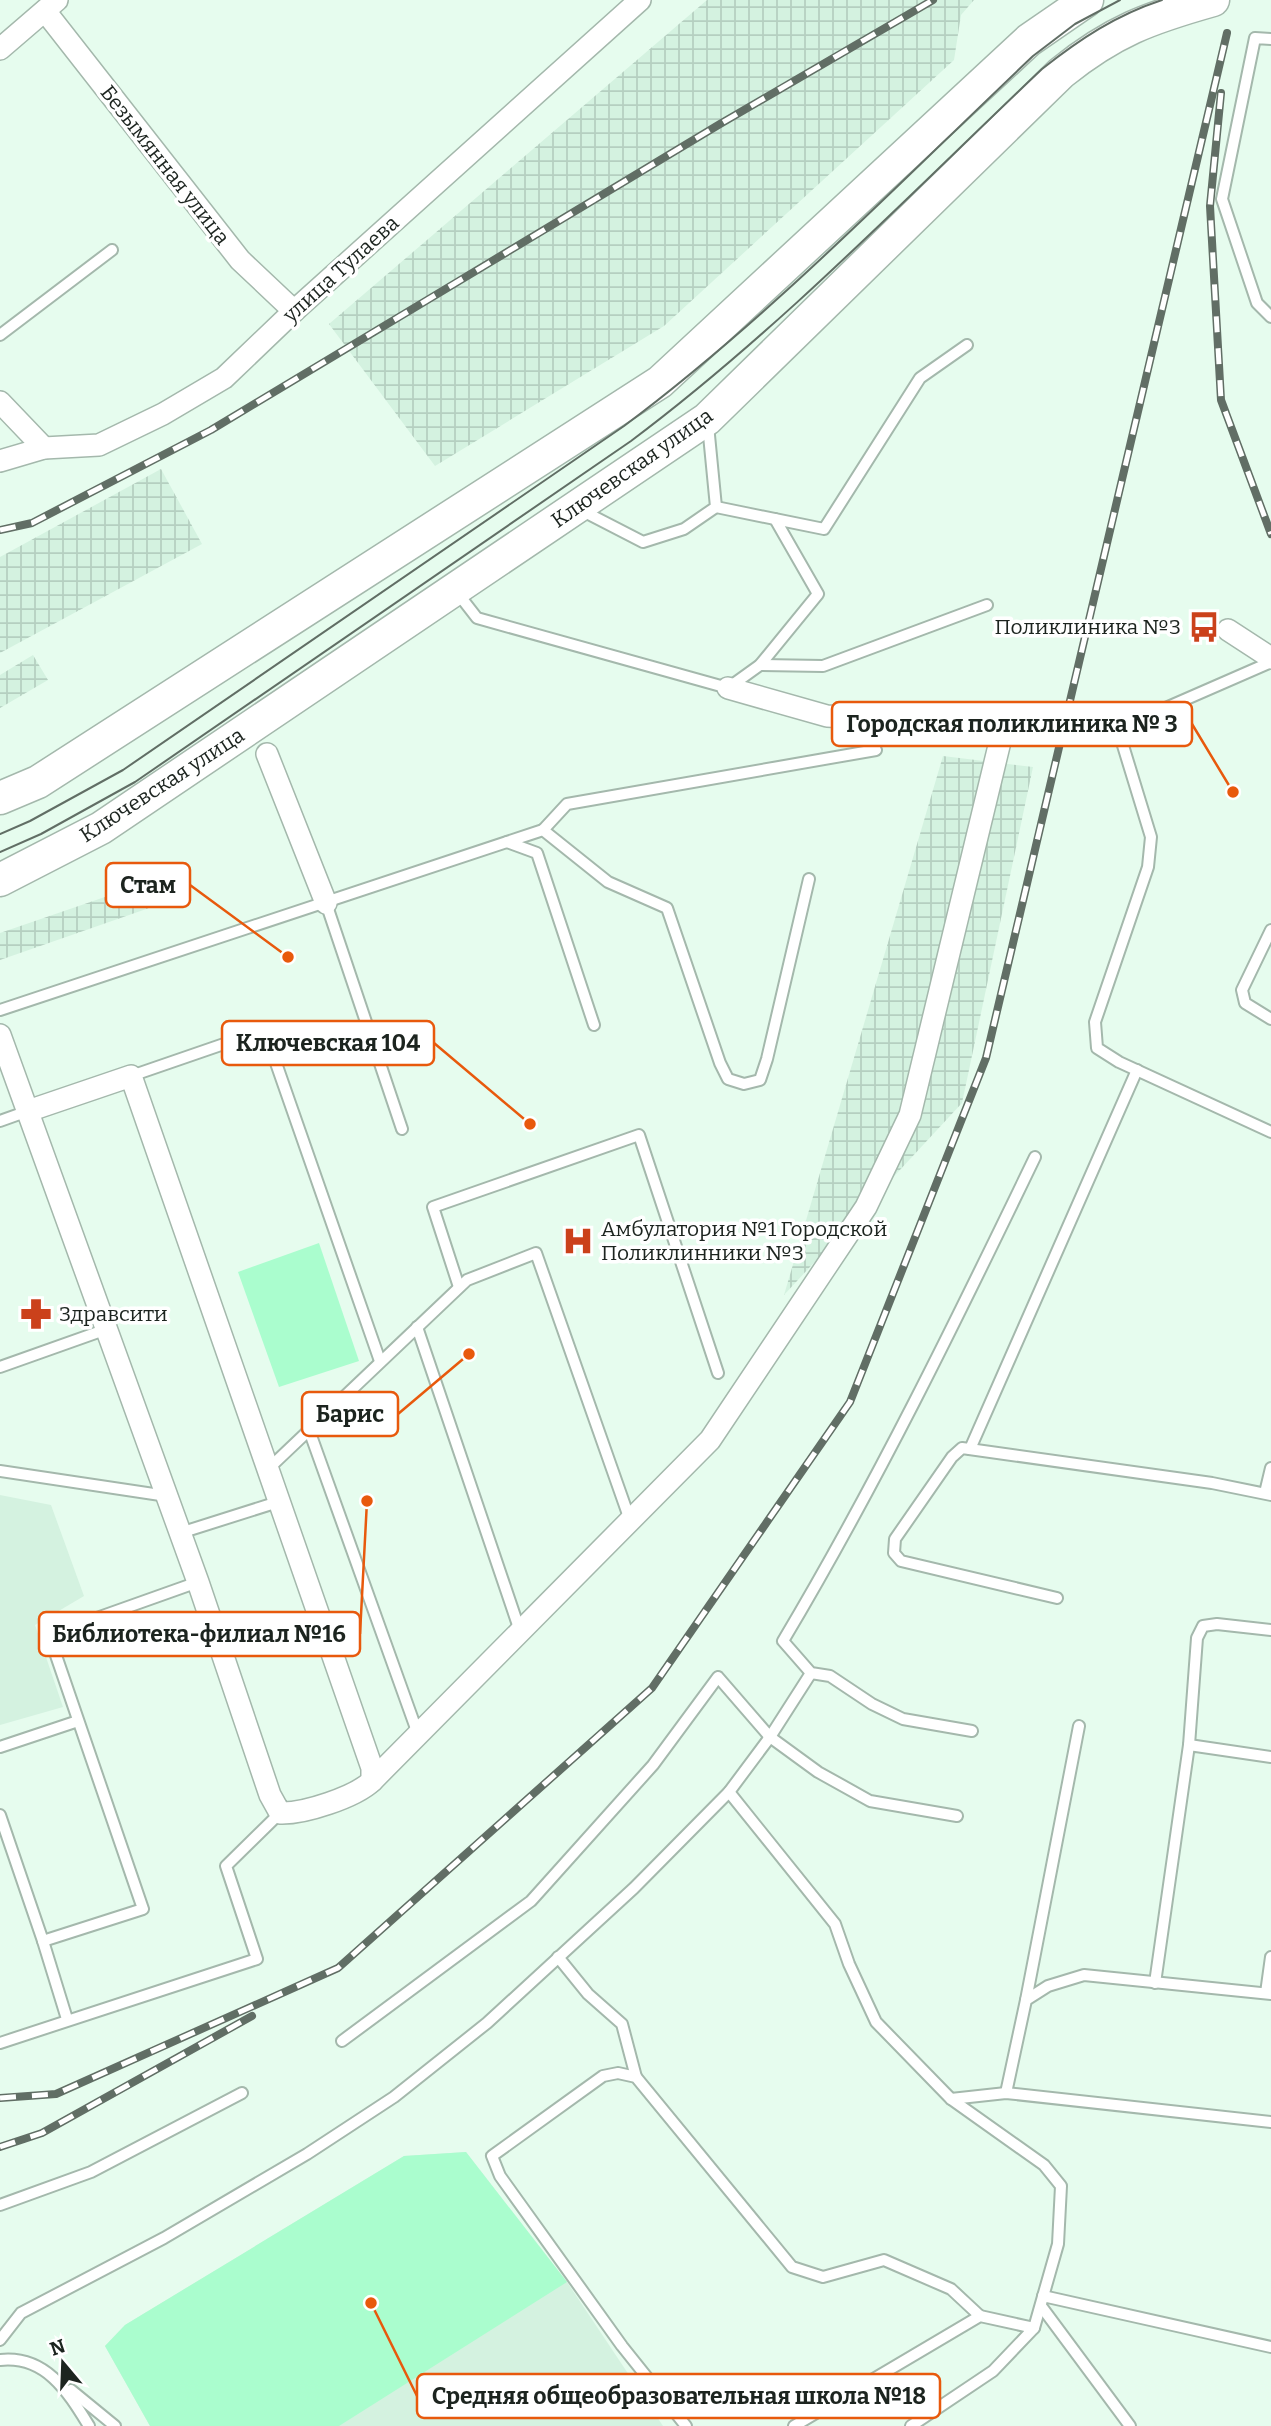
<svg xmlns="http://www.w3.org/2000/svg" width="1271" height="2426" font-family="Bitter,serif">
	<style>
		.built { fill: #d4f2e0 }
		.industrial { fill: url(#industrial-grid) }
		.pitch { fill: #aafdce }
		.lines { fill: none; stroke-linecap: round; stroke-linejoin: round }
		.lane-casing { stroke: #a4b8ac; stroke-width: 14 }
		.street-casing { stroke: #a4b8ac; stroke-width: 24 }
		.secondary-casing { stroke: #a4b8ac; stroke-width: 35 }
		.lane { stroke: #fff; stroke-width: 10 }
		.street { stroke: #fff; stroke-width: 21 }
		.secondary { stroke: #fff; stroke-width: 32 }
		.tram { stroke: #616e65; stroke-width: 2 }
		.rail-casing { stroke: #616e65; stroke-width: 8 }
		.rail { stroke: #fff; stroke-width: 5; stroke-dasharray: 16; stroke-linecap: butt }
		.labels { text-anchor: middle; stroke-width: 7; stroke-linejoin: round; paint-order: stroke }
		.street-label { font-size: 21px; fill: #1c241f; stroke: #fff }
		.poi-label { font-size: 21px; fill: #1c241f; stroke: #fff; text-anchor: start }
		.leader { fill: none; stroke: #e8590c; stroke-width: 2.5 }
		.callout-dot { fill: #e8590c; stroke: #fff; stroke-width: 2.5 }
		.callout { fill: #fff; stroke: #e8590c; stroke-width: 2.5 }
		.callout-label { font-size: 23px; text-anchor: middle; font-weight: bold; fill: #1c241f }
	</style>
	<defs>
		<pattern id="industrial-grid" width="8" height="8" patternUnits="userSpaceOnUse" patternTransform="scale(1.75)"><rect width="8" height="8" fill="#d4f2e0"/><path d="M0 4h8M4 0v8" fill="none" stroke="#b5cfc0"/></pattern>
	</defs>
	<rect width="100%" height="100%" fill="#e6fcee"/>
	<g class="built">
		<polygon points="0,1495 51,1505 84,1596 35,1625 63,1707 0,1725"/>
		<polygon points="466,2152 567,2282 663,2426 150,2426 105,2346 125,2325 404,2156"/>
	</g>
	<g class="industrial">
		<polygon points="707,0 974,0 961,15 954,60 664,326 435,466 329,324"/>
		<polygon points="161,469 202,544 0,653 0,557"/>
		<polygon points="33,655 48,680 0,708 0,675"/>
		<polygon points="943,756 1033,767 962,1103 784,1295"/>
		<polygon points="166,876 175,899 0,960 0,933"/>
	</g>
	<g class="pitch">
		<polygon points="319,1243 359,1361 279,1387 238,1272"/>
		<polygon points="466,2152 567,2282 339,2426 150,2426 105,2346 125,2325 404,2156"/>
	</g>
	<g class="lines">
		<defs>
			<g id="lane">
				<polyline points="1271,39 1255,38 1222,199 1257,303 1271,317"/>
				<polyline points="0,335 112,250"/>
				<polyline points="716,507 824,529 920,378 967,345"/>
				<polyline points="579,509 643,542 684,529 716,507 708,425"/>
				<polyline points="456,591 477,618 728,688 760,665 818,594 775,519"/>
				<polyline points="1271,662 1129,724 1121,739 1151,837 1148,867 1095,1022 1097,1048 1119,1062 1271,1132"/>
				<polyline points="760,665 823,666 987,605"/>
				<polyline points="543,830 567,804 876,750"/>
				<polyline points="507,842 537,853 594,1025"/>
				<polyline points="326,903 402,1129"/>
				<polyline points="1271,930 1242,990 1245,1003 1271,1019"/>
				<polyline points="0,1010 543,830 608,882 667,908 720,1063 728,1079 744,1084 760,1080 767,1059 809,879"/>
				<polyline points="131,1076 250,1035 261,1036 269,1043 380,1361"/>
				<polyline points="0,1121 28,1111"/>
				<polyline points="459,1287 433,1207 639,1135 718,1373"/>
				<polyline points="417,1327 520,1631"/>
				<polyline points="0,1367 107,1329"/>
				<polyline points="309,1430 418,1734"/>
				<polyline points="970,1449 1137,1070"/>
				<polyline points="267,1470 467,1280 536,1253 630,1520"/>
				<polyline points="0,1471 167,1496"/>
				<polyline points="1265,1493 1271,1468"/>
				<polyline points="180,1533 278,1502"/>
				<polyline points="1057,1598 901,1561 894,1553 895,1539 952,1457 962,1448 1212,1483 1271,1495"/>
				<path d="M972,1731L903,1719L872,1704L830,1676L811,1673L783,1641C876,1485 956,1321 1035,1157"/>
				<polyline points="1189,1745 1197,1638 1203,1626 1217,1624 1271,1630"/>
				<polyline points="0,1747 78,1721"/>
				<polyline points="729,1792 835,1924 849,1964 876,2022 951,2099 1044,2165 1061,2186 1058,2244 1034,2328 993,2371 911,2426"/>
				<polyline points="0,1815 43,1941"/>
				<polyline points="558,1957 588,1994 622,2024 636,2077"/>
				<polyline points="1155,1983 1189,1745 1271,1757"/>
				<polyline points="1266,1993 1271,1957"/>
				<polyline points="1026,2000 1079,1726"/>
				<polyline points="67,2019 43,1941 143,1909 49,1635 198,1582"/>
				<polyline points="342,2041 531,1901 653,1765 718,1677 770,1737 818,1772 870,1801 957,1816"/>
				<polyline points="0,2043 257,1959 226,1866 280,1813"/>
				<polyline points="1006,2093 1026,2000 1048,1986 1084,1975 1271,1994"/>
				<polyline points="951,2099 1006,2093 1271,2122"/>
				<polyline points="0,2205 91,2172 242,2093"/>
				<polyline points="1043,2296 1271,2347"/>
				<polyline points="1041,2306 1130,2426"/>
				<polyline points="0,2340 21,2313 164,2238 307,2154 394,2097 487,2023 634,1888 729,1792 770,1737 811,1673"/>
				<path d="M0,2360C46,2355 68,2392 89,2426"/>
				<polyline points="71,2390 115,2426"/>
				<polyline points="686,2426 622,2346 500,2176 492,2156 603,2076 618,2073 636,2077 792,2267 823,2277 884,2260 951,2289 980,2316"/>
				<polyline points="794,2426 980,2316 1034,2328"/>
			</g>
			<g id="street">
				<polyline points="45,11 240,260 294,311"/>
				<polyline points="0,49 57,0"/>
				<polyline points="0,402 44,448"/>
				<polyline points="0,461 44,448 99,445 163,414 224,378 294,311 640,0"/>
				<polyline points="1228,630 1271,658"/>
				<polyline points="267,754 326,903"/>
				<path d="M0,1035L198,1582L270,1795L280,1813C304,1814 355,1797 372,1781V1768L131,1076L28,1111"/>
				<polyline points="372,1781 710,1440 866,1207 910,1115 1004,725 827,716 728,688"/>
			</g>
			<g id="secondary">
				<polyline points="0,798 38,782 660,382 1029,40 1087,0"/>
				<path d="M0,880L101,828L707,419L1061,73C1113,31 1149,18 1213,0"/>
			</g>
		</defs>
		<use href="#lane" class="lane-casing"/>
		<use href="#street" class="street-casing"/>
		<use href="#secondary" class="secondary-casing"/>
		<use href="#lane" class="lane"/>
		<use href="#street" class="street"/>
		<use href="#secondary" class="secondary"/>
		<g class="tram">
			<path d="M0,834L30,821L123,770L624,426C771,316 900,182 1033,56L1075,24L1120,0"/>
			<path d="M0,852L41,834L135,782L631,441C779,330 908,196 1042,69C1080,39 1116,15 1162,0"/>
		</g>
		<defs>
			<g id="rail">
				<polyline points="1221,93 1210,206 1221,400 1271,534"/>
				<polyline points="0,530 32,523 211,430 720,124 933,0"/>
				<polyline points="0,2098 56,2094 338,1968 652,1688 850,1402 986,1058 1227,33"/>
				<polyline points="0,2147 42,2133 252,2016"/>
			</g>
		</defs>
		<use href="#rail" class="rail-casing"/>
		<use href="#rail" class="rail"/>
	</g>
	<defs>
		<symbol id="bus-bare" viewBox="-9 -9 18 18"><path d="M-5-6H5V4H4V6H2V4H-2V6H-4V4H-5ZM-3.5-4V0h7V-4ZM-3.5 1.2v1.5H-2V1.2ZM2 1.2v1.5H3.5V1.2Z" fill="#cb411b" stroke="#fff" stroke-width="2.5" paint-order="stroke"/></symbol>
		<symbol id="hospital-bare" viewBox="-9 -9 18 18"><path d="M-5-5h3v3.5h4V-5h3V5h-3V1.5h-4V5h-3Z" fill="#cb411b" stroke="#fff" stroke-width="2.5" paint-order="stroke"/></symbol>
		<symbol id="pharmacy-bare" viewBox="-9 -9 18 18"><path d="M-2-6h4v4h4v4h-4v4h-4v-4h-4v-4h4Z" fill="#cb411b" stroke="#fff" stroke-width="2.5" paint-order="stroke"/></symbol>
	</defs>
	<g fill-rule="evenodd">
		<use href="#bus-bare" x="1182" y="605" width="44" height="44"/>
		<use href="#hospital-bare" x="556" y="1219" width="44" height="44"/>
		<use href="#pharmacy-bare" x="14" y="1292" width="44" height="44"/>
	</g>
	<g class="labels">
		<g class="street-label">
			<text transform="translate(165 165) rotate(52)" y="7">Безымянная улица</text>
			<text transform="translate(341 269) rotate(-42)" y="7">улица Тулаева</text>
			<text transform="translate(632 468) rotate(-35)" y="7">Ключевская улица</text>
			<text transform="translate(162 785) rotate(-33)" y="7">Ключевская улица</text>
		</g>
		<g class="poi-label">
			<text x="1181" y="634" text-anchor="end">Поликлиника №3</text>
			<text x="601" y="1236">Амбулатория №1 Городской<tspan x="601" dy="24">Поликлинники №3</tspan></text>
			<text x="59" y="1321">Здравсити</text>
		</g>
	</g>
	<path class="leader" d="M1233 792L1192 724M288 957L190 885M530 1124L434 1043M469 1354L398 1414M367 1501L360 1634M371 2303L417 2396"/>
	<g class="callout-dot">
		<circle cx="1233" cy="792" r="7"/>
		<circle cx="288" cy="957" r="7"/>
		<circle cx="530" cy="1124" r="7"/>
		<circle cx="469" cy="1354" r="7"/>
		<circle cx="367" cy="1501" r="7"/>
		<circle cx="371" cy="2303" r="7"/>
	</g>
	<g class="callout">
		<rect x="832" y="702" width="360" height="44" rx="7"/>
		<rect x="106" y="863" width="84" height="44" rx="7"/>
		<rect x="222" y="1021" width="212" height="44" rx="7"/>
		<rect x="302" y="1392" width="96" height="44" rx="7"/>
		<rect x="39" y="1612" width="321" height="44" rx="7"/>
		<rect x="417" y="2374" width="523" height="44" rx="7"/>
	</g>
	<g class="callout-label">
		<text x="1012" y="732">Городская поликлиника № 3</text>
		<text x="148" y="893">Стам</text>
		<text x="328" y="1051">Ключевская 104</text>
		<text x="350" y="1422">Барис</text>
		<text x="199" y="1642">Библиотека-филиал №16</text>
		<text x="679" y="2404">Средняя общеобразовательная школа №18</text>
	</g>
	<g transform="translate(63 2363) rotate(341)" stroke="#ffffff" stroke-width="5" paint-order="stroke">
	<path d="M0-5L12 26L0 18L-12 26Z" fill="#1c241f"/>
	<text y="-10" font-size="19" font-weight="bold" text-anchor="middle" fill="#1c241f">N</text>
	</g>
</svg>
